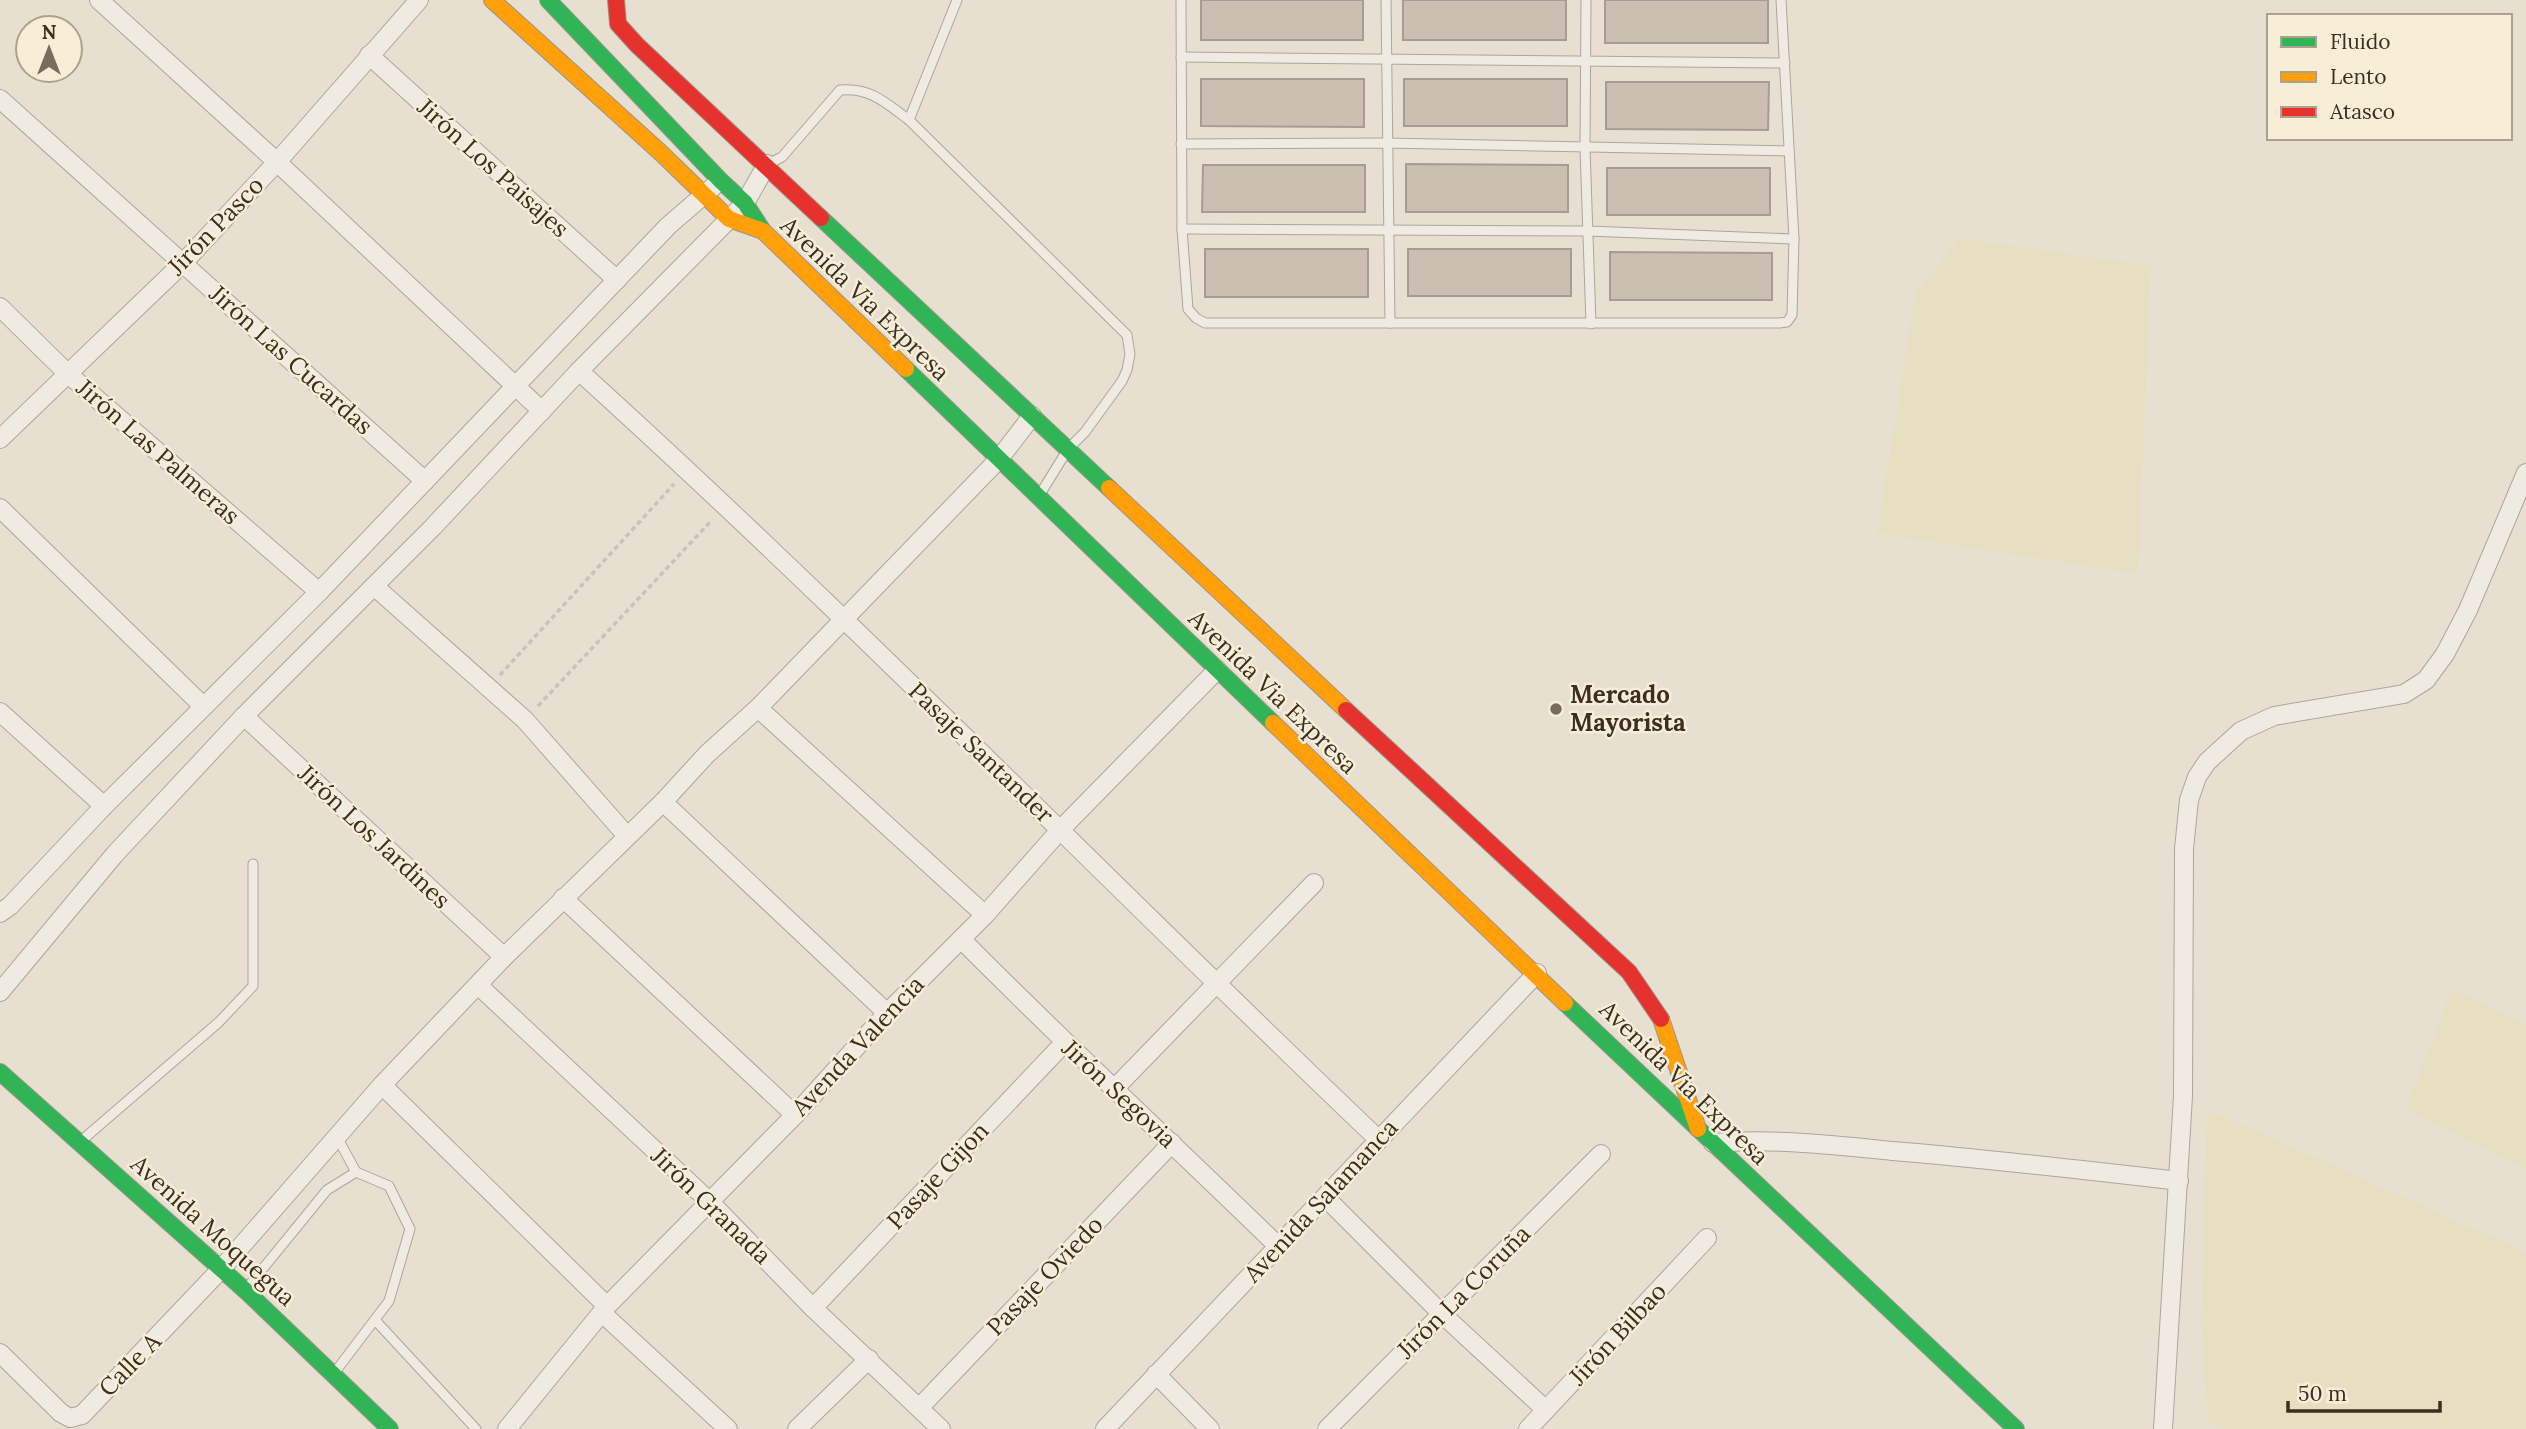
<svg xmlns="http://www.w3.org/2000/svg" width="2526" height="1429" font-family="Lora,serif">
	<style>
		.farmland { fill: #e6dfc2 }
		.building { fill: #cbbfb2; stroke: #a89c90; stroke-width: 2 }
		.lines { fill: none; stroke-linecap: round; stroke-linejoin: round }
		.lane-casing { stroke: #ada599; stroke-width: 11 }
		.street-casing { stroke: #ada599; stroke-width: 20 }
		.fast-casing { stroke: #9c958a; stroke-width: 18 }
		.slow-casing { stroke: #9c958a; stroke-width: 18 }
		.jam-casing { stroke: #9c958a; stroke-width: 18 }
		.path { stroke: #c8c2b9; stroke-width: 3.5; stroke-dasharray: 5 3.5; stroke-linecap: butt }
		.lane { stroke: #efebe3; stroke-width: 9 }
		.street { stroke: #efebe3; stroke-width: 18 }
		.fast { stroke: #30b455; stroke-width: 16 }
		.slow { stroke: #ff9f0a; stroke-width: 16 }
		.jam { stroke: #e5322d; stroke-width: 16 }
		.poi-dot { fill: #786c5e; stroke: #f7eed8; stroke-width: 2.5 }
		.labels { text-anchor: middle; stroke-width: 5; stroke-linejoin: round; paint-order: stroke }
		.street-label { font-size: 24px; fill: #3d2e20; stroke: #f7eed8 }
		.poi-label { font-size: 24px; font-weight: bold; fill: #3d2e20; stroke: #f7eed8; text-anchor: start }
	</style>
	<rect width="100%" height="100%" fill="#e7e0d1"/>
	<g class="farmland">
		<polygon points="1959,238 2151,266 2138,574 1877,533 1915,294"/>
		<polygon points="2452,989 2526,1024 2526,1169 2405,1109"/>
		<polygon points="2207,1109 2526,1252 2526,1429 2225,1429 2208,1422 2201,1321"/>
	</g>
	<g class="building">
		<rect x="1201" y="0" width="162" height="40"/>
		<rect x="1403" y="0" width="163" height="40"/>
		<rect x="1605" y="0" width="163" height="43"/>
		<polygon points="1201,79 1364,79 1364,127 1201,126"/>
		<rect x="1404" y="79" width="163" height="47"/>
		<polygon points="1606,82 1769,82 1768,130 1606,129"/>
		<polygon points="1406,164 1568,165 1568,212 1406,212"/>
		<polygon points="1203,165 1365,165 1365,212 1202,212"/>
		<rect x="1607" y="168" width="163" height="47"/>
		<rect x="1205" y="249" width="163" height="48"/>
		<rect x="1408" y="249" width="163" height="47"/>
		<polygon points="1610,252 1772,253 1772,300 1610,300"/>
	</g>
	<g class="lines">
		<defs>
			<g id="lane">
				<polyline points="1181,0 1182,229 1188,309 1196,318 1205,323 1779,323 1787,322 1792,315 1794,239 1781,0"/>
				<polyline points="1386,0 1390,323"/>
				<polyline points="1586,0 1585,148 1591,324"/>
				<polyline points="1181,57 1785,63"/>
				<polyline points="909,120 1127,335 1130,354 1127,370 1122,381 1085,432 1068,449 1039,496"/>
				<polyline points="1181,144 1386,143 1789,151"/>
				<path d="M768,164L782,157L840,90C870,87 886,103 909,120L957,0"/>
				<polyline points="1182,229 1588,231 1794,239"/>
				<polyline points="337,1137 356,1172"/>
				<polyline points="81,1141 219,1022 253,986 253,864"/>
				<polyline points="247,1288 327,1190 356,1172 389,1186 410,1229 389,1301 335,1372"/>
				<polyline points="375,1320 476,1429"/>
			</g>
			<g id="street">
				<polyline points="99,0 277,162 542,411"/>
				<polyline points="369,55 617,280"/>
				<polyline points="0,99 425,481"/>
				<polyline points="0,307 67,373 319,592"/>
				<path d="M579,371C853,619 1111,885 1379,1140"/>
				<polyline points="0,439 183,263 277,162 419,0"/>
				<polyline points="0,508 203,706"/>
				<polyline points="374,586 525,720 627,836"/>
				<polyline points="758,708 985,915"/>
				<polyline points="0,712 104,806"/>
				<polyline points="244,716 504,957"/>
				<polyline points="663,802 887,1013"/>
				<polyline points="563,898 795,1115"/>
				<polyline points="0,913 10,906 104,806 319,592 668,226 713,187"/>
				<path d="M961,939C1065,1044 1173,1144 1279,1247"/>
				<polyline points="479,986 709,1201 813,1308 941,1429"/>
				<polyline points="0,992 115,854 244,716 433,527 579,371 745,203 767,164"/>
				<polyline points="382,1085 607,1306"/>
				<polyline points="1115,1088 1314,883"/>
				<path d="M1713,1143C1773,1138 1833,1145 1893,1151C1989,1159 2084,1170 2179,1181"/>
				<polyline points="1325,1197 1442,1314 1546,1410"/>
				<polyline points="813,1308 1064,1043"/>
				<polyline points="602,1313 728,1429"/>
				<polyline points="0,1353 61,1413 70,1418 82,1415 223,1267 382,1085 504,957 663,802 707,754 758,708 999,459 1032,416"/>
				<polyline points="1156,1374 1210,1429"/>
				<polyline points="919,1408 1172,1143"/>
				<polyline points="507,1429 607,1306 795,1115 887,1013 985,915 1061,829 1217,670"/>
				<polyline points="797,1429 869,1359"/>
				<polyline points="1105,1429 1537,973"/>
				<polyline points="1327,1429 1601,1154"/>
				<polyline points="1528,1429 1707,1238"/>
				<polyline points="2163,1429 2183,1096 2184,849 2189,800 2197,777 2207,762 2241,731 2274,716 2404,694 2426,680 2445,654 2468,610 2526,473"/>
			</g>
			<g id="fast">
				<polyline points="548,0 720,180 745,203 763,231"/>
				<polyline points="821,218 1109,488"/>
				<polyline points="906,369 1273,723"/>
				<polyline points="1565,1003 2016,1429"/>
				<polyline points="0,1072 247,1292 390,1429"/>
			</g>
			<g id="slow">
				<polyline points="492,0 661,153 729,219 763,231 906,369"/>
				<polyline points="1109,488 1346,710"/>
				<polyline points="1273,723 1565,1003"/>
				<polyline points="1661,1019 1698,1129"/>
			</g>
			<g id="jam">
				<polyline points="616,0 618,24 637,45 821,218"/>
				<polyline points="1346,710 1629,972 1661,1019"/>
			</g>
		</defs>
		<use href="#lane" class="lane-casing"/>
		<use href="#street" class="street-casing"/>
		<use href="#fast" class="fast-casing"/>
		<use href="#slow" class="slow-casing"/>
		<use href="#jam" class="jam-casing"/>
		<g class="path">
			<polyline points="500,675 674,484"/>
			<polyline points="538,706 712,520"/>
		</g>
		<use href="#lane" class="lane"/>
		<use href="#street" class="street"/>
		<use href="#fast" class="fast"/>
		<use href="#slow" class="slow"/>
		<use href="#jam" class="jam"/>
	</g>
	<circle class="poi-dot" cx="1556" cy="709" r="7"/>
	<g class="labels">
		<g class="street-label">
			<text transform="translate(493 168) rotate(42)" y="8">Jirón Los Paisajes</text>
			<text transform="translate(216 226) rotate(-46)" y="8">Jirón Pasco</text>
			<text transform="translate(865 299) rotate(44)" y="8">Avenida Via Expresa</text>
			<text transform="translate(291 360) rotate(42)" y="8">Jirón Las Cucardas</text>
			<text transform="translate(158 452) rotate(41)" y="8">Jirón Las Palmeras</text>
			<text transform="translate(1273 692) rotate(44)" y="8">Avenida Via Expresa</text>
			<text transform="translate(981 753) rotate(44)" y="8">Pasaje Santander</text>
			<text transform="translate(374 837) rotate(43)" y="8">Jirón Los Jardines</text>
			<text transform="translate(858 1046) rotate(-47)" y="8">Avenda Valencia</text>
			<text transform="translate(1684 1083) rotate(44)" y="8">Avenida Via Expresa</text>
			<text transform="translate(1119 1094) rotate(43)" y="8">Jirón Segovia</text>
			<text transform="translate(938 1176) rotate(-47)" y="8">Pasaje Gijon</text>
			<text transform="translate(1321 1201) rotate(-47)" y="8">Avenida Salamanca</text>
			<text transform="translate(711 1206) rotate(44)" y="8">Jirón Granada</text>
			<text transform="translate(213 1231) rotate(42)" y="8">Avenida Moquegua</text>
			<text transform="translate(1045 1276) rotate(-46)" y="8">Pasaje Oviedo</text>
			<text transform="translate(1464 1292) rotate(-45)" y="8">Jirón La Coruña</text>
			<text transform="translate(1618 1334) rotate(-47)" y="8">Jirón Bilbao</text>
			<text transform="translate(130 1365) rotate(-46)" y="8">Calle A</text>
		</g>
		<g class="poi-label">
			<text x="1570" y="703">Mercado<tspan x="1570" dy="28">Mayorista</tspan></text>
		</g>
	</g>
	<rect x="2267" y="14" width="245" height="126" fill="#f7eed8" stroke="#ada18e" stroke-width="2"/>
	<rect x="2281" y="37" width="35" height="10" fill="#30b455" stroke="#ada18e" stroke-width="2"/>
	<text x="2330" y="49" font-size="21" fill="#3d2e20">Fluido</text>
	<rect x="2281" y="72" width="35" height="10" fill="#ff9f0a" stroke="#ada18e" stroke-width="2"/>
	<text x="2330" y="84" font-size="21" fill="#3d2e20">Lento</text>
	<rect x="2281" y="107" width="35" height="10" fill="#e5322d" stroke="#ada18e" stroke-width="2"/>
	<text x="2330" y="119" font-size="21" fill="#3d2e20">Atasco</text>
	<g transform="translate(49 49)"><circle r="33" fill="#f7eed8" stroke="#ada18e" stroke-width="2"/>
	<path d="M0-5L12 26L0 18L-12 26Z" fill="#786c5e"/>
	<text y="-10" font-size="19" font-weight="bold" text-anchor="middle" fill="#3d2e20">N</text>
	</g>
	<path d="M2288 1401v10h152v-10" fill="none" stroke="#3d2e20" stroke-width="3.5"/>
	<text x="2298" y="1401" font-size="21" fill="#3d2e20" stroke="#f7eed8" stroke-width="5" paint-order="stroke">50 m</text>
</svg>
